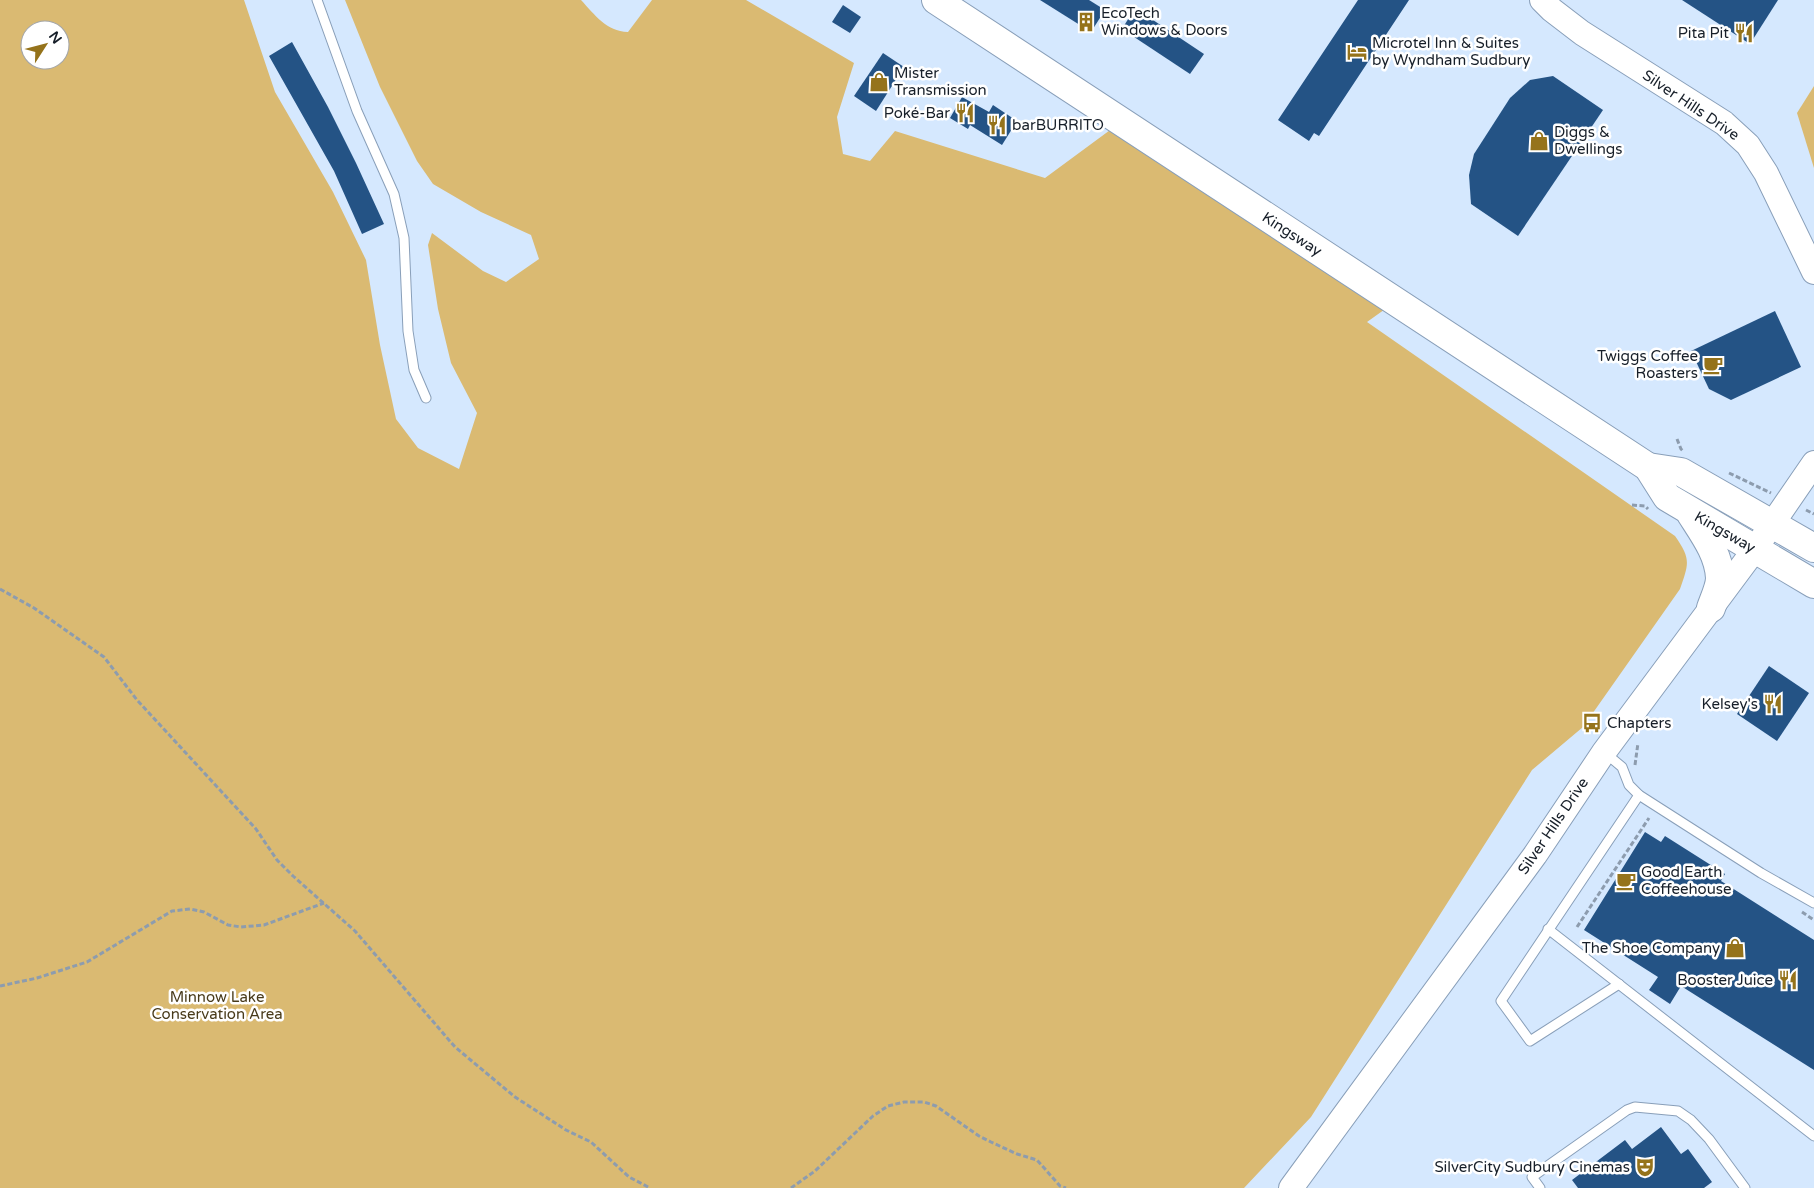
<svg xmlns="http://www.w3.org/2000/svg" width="1814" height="1188" font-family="'Varela Round',sans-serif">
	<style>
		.green { fill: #daba72; fill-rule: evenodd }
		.building { fill: #245385 }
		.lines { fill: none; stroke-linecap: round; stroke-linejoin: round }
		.lane-casing { stroke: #899fb9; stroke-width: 11 }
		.secondary-casing { stroke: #899fb9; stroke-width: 26 }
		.primary-casing { stroke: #899fb9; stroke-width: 30 }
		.path { stroke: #8d9cae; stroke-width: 3; stroke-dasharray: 5 2.5; stroke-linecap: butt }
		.lane { stroke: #fff; stroke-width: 9 }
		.secondary { stroke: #fff; stroke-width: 24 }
		.primary { stroke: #fff; stroke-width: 28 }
		.labels { text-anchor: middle; stroke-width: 5; stroke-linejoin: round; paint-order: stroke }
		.poi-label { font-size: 15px; fill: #171f29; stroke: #fff; text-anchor: start }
		.street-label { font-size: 15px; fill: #171f29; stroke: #fff }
		.park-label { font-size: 15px; fill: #493b1b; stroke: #fff }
	</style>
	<rect width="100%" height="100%" fill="#d5e8fe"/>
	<g class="green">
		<path d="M0,0H244L275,92L333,192L366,260L380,345L396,419L418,448L459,469L477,413L451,363L438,309L428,245L432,233L483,271L506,282L539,259L531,235L481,212L433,184L417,161L380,87L345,0H581C595,15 606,31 628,32L652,0H746L854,63L837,117L843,154L870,161L895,131L1045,178L1121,122L1395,302L1367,322L1675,536C1691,559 1689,563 1680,589L1583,727L1532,770L1311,1117L1244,1188H0ZM30,30H60V60H30Z"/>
		<polygon points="1814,86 1814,168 1797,113"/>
	</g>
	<g class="building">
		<polygon points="1040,0 1089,0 1105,10 1091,32"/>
		<polygon points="1358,0 1409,0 1319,136 1314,133 1309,141 1278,120"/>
		<polygon points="1682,0 1778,0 1750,44"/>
		<polygon points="843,5 861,17 850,33 832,22"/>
		<polygon points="1135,8 1204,54 1190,74 1122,29"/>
		<polygon points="292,42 328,107 356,163 384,224 362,234 334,171 269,56"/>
		<polygon points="883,53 904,67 876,111 854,96"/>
		<polygon points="1553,76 1603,110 1518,236 1471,204 1469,175 1474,154 1510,98 1530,80"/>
		<polygon points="962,97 989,112 993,105 1017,121 1002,145 970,125 968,129 950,118"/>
		<polygon points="1775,311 1801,367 1731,400 1709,389 1691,351"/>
		<polygon points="1769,666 1809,693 1777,741 1737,714"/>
		<polygon points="1645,832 1661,842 1665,836 1725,874 1721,881 1814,940 1814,1070 1681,986 1670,1004 1649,990 1658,977 1584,930"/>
		<polygon points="1661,1127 1681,1154 1688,1149 1712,1182 1704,1188 1578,1188 1572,1180 1625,1140 1632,1149"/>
	</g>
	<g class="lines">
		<defs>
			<g id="lane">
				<polyline points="317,0 357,111 394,194 404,238 408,331 414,370 426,398"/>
				<polyline points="1604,752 1622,767 1629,785 1639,795 1761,873 1814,903"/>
				<polyline points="1548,929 1814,1136"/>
				<polyline points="1619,984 1530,1041 1501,1001 1639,795"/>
				<polyline points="1540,1188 1532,1177 1627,1110 1635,1107 1678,1111 1691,1120 1709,1139 1745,1188"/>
			</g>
			<g id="secondary">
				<polyline points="1542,0 1552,10 1582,33 1724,123 1748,145 1766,173 1814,272"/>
				<polyline points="1291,1188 1535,855 1604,752 1755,549 1814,463"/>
			</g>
			<g id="primary">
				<polyline points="936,0 1648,467 1667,497 1814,584"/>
				<polyline points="1648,467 1681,472 1814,548"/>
				<path d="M1691,514C1703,533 1719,554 1720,578C1720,587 1714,599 1711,608"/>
			</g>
		</defs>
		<use href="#lane" class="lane-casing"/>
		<use href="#secondary" class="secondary-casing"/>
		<use href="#primary" class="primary-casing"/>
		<g class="path">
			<polyline points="1677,439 1681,449 1683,451"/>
			<polyline points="1729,473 1771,493"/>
			<polyline points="1632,505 1645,506 1648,509"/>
			<polyline points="1806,510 1814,514"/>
			<polyline points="0,589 34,608 104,657 137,700 256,829 277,860 293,876 355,931 455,1047 515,1097 566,1130 591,1142 629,1177 650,1188"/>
			<polyline points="1635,765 1638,743"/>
			<polyline points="1802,912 1814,920"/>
			<polyline points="1577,927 1649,818"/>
			<polyline points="0,986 37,978 87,962 172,911 190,909 204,912 228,925 241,927 264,925 324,903"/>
			<polyline points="791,1188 815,1171 873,1116 888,1106 904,1102 924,1102 936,1106 979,1136 991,1142 1017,1154 1037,1160 1060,1186 1066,1188"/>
		</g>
		<use href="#lane" class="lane"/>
		<use href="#secondary" class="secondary"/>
		<use href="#primary" class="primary"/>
	</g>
	<defs>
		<symbol id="building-bare" viewBox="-9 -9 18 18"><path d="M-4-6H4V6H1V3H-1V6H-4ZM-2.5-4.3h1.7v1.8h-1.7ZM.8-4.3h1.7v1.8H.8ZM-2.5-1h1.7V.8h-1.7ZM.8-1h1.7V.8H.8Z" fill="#95731b" stroke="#fff" stroke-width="2.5" paint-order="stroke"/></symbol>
		<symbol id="restaurant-bare" viewBox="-9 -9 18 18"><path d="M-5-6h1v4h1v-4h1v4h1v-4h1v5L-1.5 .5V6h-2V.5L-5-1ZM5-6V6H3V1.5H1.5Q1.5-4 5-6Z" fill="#95731b" stroke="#fff" stroke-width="2.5" paint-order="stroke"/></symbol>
		<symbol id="hotel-bare" viewBox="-9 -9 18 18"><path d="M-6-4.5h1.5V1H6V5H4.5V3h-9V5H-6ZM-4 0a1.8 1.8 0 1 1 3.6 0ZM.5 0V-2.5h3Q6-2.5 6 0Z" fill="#95731b" stroke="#fff" stroke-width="2.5" paint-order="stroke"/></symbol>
		<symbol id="shop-bare" viewBox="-9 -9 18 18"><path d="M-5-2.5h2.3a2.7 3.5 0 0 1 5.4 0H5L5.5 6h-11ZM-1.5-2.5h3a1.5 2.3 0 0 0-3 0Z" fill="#95731b" stroke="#fff" stroke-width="2.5" paint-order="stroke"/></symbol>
		<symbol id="cafe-bare" viewBox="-9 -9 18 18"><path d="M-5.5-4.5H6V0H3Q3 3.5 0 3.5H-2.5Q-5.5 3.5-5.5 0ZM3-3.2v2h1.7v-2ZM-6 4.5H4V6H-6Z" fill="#95731b" stroke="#fff" stroke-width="2.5" paint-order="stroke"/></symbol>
		<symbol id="bus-bare" viewBox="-9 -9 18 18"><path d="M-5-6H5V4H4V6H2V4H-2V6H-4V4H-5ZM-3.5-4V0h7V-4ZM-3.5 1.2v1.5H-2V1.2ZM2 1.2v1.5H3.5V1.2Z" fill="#95731b" stroke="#fff" stroke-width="2.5" paint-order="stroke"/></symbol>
		<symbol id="theatre-bare" viewBox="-9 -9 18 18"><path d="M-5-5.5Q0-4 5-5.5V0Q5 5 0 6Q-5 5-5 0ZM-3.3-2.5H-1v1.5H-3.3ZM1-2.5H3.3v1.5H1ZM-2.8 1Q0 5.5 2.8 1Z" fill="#95731b" stroke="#fff" stroke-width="2.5" paint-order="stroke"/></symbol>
	</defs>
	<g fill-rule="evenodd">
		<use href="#building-bare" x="1072" y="8" width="28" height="28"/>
		<use href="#restaurant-bare" x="1730" y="19" width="28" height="28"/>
		<use href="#hotel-bare" x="1343" y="38" width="28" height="28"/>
		<use href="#shop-bare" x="865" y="68" width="28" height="28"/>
		<use href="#restaurant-bare" x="951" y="99" width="28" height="28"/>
		<use href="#restaurant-bare" x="983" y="111" width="28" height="28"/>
		<use href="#shop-bare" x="1525" y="127" width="28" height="28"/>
		<use href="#cafe-bare" x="1699" y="351" width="28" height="28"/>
		<use href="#restaurant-bare" x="1759" y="690" width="28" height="28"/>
		<use href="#bus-bare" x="1578" y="709" width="28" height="28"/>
		<use href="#cafe-bare" x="1612" y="867" width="28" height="28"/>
		<use href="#shop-bare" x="1721" y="934" width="28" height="28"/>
		<use href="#restaurant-bare" x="1774" y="966" width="28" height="28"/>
		<use href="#theatre-bare" x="1631" y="1153" width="28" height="28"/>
	</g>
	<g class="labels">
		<g class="poi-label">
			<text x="1101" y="18">EcoTech<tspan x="1101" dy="17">Windows &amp; Doors</tspan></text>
			<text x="1729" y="38" text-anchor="end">Pita Pit</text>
			<text x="1372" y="48">Microtel Inn &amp; Suites<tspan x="1372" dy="17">by Wyndham Sudbury</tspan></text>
			<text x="894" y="78">Mister<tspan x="894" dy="17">Transmission</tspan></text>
			<text x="950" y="118" text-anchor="end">Poké-Bar</text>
			<text x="1012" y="130">barBURRITO</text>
			<text x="1554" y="137">Diggs &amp;<tspan x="1554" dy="17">Dwellings</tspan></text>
			<text x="1698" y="361" text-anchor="end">Twiggs Coffee<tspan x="1698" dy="17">Roasters</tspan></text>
			<text x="1758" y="709" text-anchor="end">Kelsey's</text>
			<text x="1607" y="728">Chapters</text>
			<text x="1641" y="877">Good Earth<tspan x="1641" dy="17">Coffeehouse</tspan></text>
			<text x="1720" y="953" text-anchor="end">The Shoe Company</text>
			<text x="1773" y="985" text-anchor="end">Booster Juice</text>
			<text x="1630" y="1172" text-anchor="end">SilverCity Sudbury Cinemas</text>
		</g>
		<g class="street-label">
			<text transform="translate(1691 105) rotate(34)" y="5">Silver Hills Drive</text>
			<text transform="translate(1292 234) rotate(33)" y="5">Kingsway</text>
			<text transform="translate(1725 532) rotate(30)" y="5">Kingsway</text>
			<text transform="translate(1553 826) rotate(-56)" y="5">Silver Hills Drive</text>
		</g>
		<g class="park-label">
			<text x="217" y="1002">Minnow Lake<tspan x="217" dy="17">Conservation Area</tspan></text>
		</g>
	</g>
	<g transform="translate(45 45) rotate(54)"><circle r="24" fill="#ffffff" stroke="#a2a5a9"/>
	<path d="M0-4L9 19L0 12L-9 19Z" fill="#95731b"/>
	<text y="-8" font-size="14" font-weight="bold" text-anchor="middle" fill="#171f29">N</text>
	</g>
</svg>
